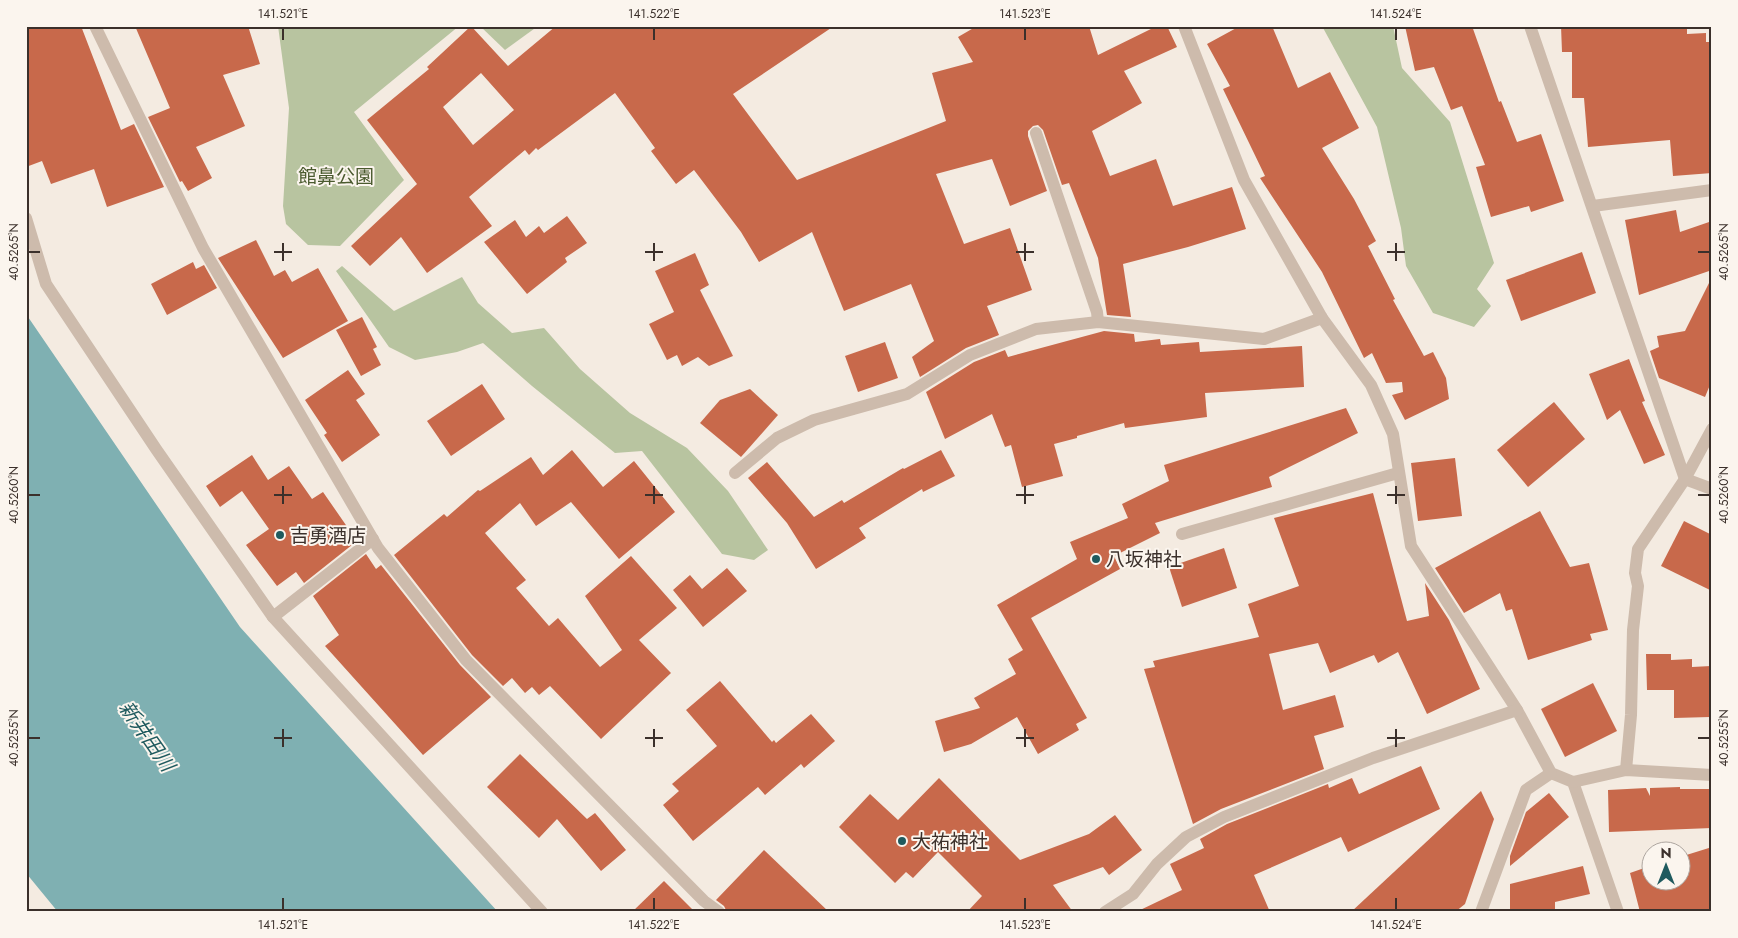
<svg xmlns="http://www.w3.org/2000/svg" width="1738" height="938" font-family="Jost,'Noto Sans JP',sans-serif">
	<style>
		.green { fill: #b8c4a0 }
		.water { fill: #7fb0b2 }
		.building { fill: #c8694b; fill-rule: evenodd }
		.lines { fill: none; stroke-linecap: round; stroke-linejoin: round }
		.minor { stroke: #cdbbac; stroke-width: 12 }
		.ticks { fill: none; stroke: #3b302b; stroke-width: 2 }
		.poi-dot { fill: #1f5a5e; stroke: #fbf5ee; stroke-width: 2 }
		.labels { text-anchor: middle; stroke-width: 4; stroke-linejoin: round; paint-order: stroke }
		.park-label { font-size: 19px; fill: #4a5a2e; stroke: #fbf5ee }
		.poi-label { font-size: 19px; fill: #3b302b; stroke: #fbf5ee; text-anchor: start }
		.water-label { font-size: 20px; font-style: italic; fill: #1f5a5e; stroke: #fbf5ee }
		.neatline { fill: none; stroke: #3b302b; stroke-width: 2 }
		.ticks-label { font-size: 12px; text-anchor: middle; fill: #3b302b }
	</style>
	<rect width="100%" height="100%" fill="#f4ebe1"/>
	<g class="green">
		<polygon points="278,26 459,26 354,112 404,180 340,246 308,245 286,224 283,206 289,108"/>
		<polygon points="480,26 538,26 505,50"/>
		<polygon points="1322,26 1393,26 1402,68 1450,122 1494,263 1477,289 1491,306 1474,327 1433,313 1406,266 1401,228 1377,127"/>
		<polygon points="342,266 394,311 462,277 478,303 512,333 544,328 580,369 630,413 687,448 728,491 768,550 754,560 722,554 642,451 615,453 532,386 483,343 457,352 415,360 389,347 336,271"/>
	</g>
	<polygon class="water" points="26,314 240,627 498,912 58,912 26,873"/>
	<g class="building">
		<polygon points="26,26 81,26 121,130 134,124 164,187 107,207 94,169 51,184 42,161 26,167"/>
		<polygon points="135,26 248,26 260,64 223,75 245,126 196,147 212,178 188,191 182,181 180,182 148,117 170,108"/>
		<path d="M471,26L508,66L556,26H834L733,94L797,180L946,121L932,73L973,62L958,37L977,26H1089L1098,55L1157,26H1167L1177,47L1124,71L1142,103L1092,131L1110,176L1156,159L1173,206L1232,187L1246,229L1188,247L1123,264L1131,317L1107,315L1098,258L1069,183L1062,185L1043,130L1038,125L1033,126L1028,131V136L1047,191L1010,206L992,159L936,174L964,244L1010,228L1032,290L987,306L999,335L966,348L920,377L912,357L934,341L911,284L844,311L812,232L759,262L741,232L694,170L676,184L651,151L655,148L615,93L538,150L536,148L529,155L525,150L469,197L492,226L427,273L401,237L370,266L351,246L417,184L367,120L429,69L427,67ZM481,73L514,110L473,145L443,107Z"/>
		<polygon points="1240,26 1272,26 1298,88 1330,72 1359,128 1322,148 1354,199 1376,241 1368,246 1395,299 1393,300 1424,356 1433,352 1446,378 1449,399 1405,420 1392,395 1403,392 1402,382 1386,383 1372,353 1364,358 1322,272 1260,178 1265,176 1223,89 1230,86 1207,44"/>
		<polygon points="1405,26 1472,26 1499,102 1501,101 1517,142 1541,134 1564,201 1531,212 1529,206 1491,217 1476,167 1485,165 1462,106 1451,110 1434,67 1415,71"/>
		<polygon points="1561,26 1687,26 1687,34 1706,33 1706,42 1712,42 1712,173 1673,176 1670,140 1588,147 1584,98 1572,98 1572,52 1562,52"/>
		<polygon points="1676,210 1680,232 1712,221 1712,270 1639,295 1625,220"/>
		<polygon points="567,216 587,243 565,258 567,262 527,294 484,242 515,220 526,237 539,226 544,233"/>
		<polygon points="256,240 274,276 285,270 292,282 318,268 348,321 283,358 218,258"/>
		<polygon points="1582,252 1596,293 1521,321 1506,280"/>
		<polygon points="695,253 709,285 700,290 733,356 709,366 698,357 682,366 677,355 667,360 649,324 674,312 655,271"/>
		<polygon points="193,262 196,269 204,265 217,288 167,315 151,284"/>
		<polygon points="1712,277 1712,380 1705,397 1659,378 1650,351 1659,347 1657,336 1685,331"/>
		<polygon points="362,317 377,347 373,349 381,365 361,376 336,330"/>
		<polygon points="1104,331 1134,334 1135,342 1160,339 1161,345 1199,342 1200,352 1302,346 1304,387 1205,393 1207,417 1125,428 1124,423 1077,436 1077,438 1054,444 1063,476 1022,487 1011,445 1005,447 992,414 945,439 926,392 974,362 1005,350 1008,357"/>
		<polygon points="885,342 898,378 858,392 845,356"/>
		<polygon points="1629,359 1645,401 1642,402 1665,455 1644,464 1620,410 1607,420 1589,374"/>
		<polygon points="348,370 365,394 356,400 380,435 342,462 324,435 327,433 305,400"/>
		<polygon points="482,384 505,419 451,456 427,421"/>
		<polygon points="750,389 778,415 741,457 700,423 720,400"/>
		<polygon points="1554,402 1585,439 1528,487 1497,450"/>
		<polygon points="1346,408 1358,433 1269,477 1272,487 1155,523 1160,533 1114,556 1120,569 1031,618 1087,718 1076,724 1079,730 1038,754 1017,717 971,744 944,752 935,721 980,708 974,698 1016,674 1008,659 1023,650 997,605 1077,559 1070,542 1128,518 1122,504 1169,481 1164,465"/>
		<polygon points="572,450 603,487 634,461 675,512 619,559 571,502 536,526 520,503 485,533 526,580 516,588 549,626 558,618 600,667 622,650 585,596 631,556 677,608 639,640 671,673 601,739 550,686 539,695 532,687 525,693 512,678 503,686 472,655 394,555 444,514 447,517 478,490 480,491 531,457 543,475"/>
		<polygon points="941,450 955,476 923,492 922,489 859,528 866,538 816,569 787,523 748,478 767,462 814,517 842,500 844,503 903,468 904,469"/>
		<polygon points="252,455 268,480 289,466 312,499 323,492 357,541 304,583 296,572 277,586 246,545 269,529 242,491 220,507 206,486"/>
		<polygon points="1455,458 1462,516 1418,521 1411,463"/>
		<polygon points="1373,493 1407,621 1429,616 1425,583 1449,620 1480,689 1427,714 1398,652 1378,663 1374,655 1330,673 1318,643 1269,654 1283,710 1335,695 1344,727 1314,736 1324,769 1221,809 1193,824 1144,669 1155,667 1153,661 1259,637 1248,604 1299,586 1274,518"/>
		<polygon points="1540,511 1570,567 1589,563 1608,630 1590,634 1592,640 1528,660 1512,609 1506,611 1500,593 1464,613 1435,568"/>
		<polygon points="1684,521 1712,535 1712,591 1661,566"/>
		<polygon points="1224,548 1237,588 1182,607 1169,567"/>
		<polygon points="366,554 376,569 381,565 460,665 491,697 423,755 325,646 339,635 313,596"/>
		<polygon points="727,568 747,591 703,627 673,590 690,575 702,589"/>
		<polygon points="1646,654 1671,654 1671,660 1692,659 1692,667 1711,666 1710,717 1674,718 1674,690 1647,690"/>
		<polygon points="720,681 772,742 774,740 776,743 811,714 835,741 804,768 801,764 765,795 758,787 693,841 663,805 679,791 672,784 717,746 686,710"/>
		<polygon points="1593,683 1617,731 1565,757 1541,709"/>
		<polygon points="520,754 587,819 595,813 626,850 601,871 557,819 539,838 487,787"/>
		<polygon points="1421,766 1440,809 1348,852 1341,837 1254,875 1270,912 1136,912 1182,890 1170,864 1204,848 1200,839 1227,824 1328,784 1329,788 1352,778 1359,794"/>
		<polygon points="939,778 1020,860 1089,834 1115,815 1142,850 1109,875 1103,867 1053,885 1073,912 967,912 982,896 938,852 913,878 906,872 895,883 839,827 870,794 898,820"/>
		<polygon points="1680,787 1680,789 1712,789 1712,828 1609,832 1608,790 1646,788 1650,796 1650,788"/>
		<polygon points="1481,791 1494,819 1465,904 1455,912 1351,912"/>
		<polygon points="1549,793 1569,817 1510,866 1510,856 1526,812"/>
		<polygon points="1712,847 1712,912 1640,912 1630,873 1650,866 1650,880 1680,880 1680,857"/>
		<polygon points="764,850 829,912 727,912 724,906 716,900"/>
		<polygon points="1583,866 1590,894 1555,902 1555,912 1510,912 1510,884"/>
		<polygon points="664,881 695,912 632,912"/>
	</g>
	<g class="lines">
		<g class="minor">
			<polyline points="95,26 203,248 378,548 466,660 704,901 719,912"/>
			<polyline points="1184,26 1244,180 1322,318 1371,385 1393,434 1411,546 1517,710 1551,773 1573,782 1618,912"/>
			<polyline points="1530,26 1685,479"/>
			<polyline points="1036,133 1097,312 1098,322"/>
			<polyline points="1593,206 1712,190"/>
			<polyline points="26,218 46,284 156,449 273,617 542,912"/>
			<polyline points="735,473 777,438 814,420 907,394 970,355 1036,329 1098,322 1264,339 1322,318"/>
			<polyline points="1685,479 1712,489"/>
			<polyline points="1182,534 1398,473"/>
			<polyline points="273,617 373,539"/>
			<polyline points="1626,770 1631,715 1633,630 1638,586 1635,573 1638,549 1685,479 1712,429"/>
			<polyline points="1573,782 1626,770 1712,775"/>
			<polyline points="1105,912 1133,894 1157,864 1186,837 1224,817 1373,758 1517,710"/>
			<polyline points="1481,912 1526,790 1551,773"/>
		</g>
	</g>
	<path class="ticks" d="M283,28V40M654,28V40M1025,28V40M1396,28V40M283,243V261M654,243V261M1025,243V261M1396,243V261M28,252H40M274,252H292M645,252H663M1016,252H1034M1387,252H1405M1698,252H1710M283,486V504M654,486V504M1025,486V504M1396,486V504M28,495H40M274,495H292M645,495H663M1016,495H1034M1387,495H1405M1698,495H1710M283,729V747M654,729V747M1025,729V747M1396,729V747M28,738H40M274,738H292M645,738H663M1016,738H1034M1387,738H1405M1698,738H1710M283,898V910M654,898V910M1025,898V910M1396,898V910"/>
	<g class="poi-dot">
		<circle cx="280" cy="535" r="5"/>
		<circle cx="1096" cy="559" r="5"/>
		<circle cx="902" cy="841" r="5"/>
	</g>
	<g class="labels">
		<g class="park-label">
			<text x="336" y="183">館鼻公園</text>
		</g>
		<g class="poi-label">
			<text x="290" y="542">吉勇酒店</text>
			<text x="1106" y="566">八坂神社</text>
			<text x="912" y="848">大祐神社</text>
		</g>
		<g class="water-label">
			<text transform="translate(147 736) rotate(55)" y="7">新井田川</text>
		</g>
	</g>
	<rect width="1738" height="938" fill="none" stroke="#fbf5ee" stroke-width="55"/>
	<g transform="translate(1666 866)"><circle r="24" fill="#fbf5ee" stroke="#aea6a0"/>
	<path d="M0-4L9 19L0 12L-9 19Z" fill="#1f5a5e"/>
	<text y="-8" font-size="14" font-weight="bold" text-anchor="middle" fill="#3b302b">N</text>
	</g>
	<rect x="28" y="28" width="1682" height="882" class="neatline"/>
	<g class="ticks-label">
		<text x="283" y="18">141.521°E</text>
		<text x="654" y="18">141.522°E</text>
		<text x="1025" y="18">141.523°E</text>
		<text x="1396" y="18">141.524°E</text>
		<text transform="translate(14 252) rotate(-90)" y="4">40.5265°N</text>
		<text transform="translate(1724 252) rotate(-90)" y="4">40.5265°N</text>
		<text transform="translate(14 495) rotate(-90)" y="4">40.5260°N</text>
		<text transform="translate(1724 495) rotate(-90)" y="4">40.5260°N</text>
		<text transform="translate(14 738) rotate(-90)" y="4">40.5255°N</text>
		<text transform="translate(1724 738) rotate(-90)" y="4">40.5255°N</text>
		<text x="283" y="929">141.521°E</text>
		<text x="654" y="929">141.522°E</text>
		<text x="1025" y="929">141.523°E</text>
		<text x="1396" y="929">141.524°E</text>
	</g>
</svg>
